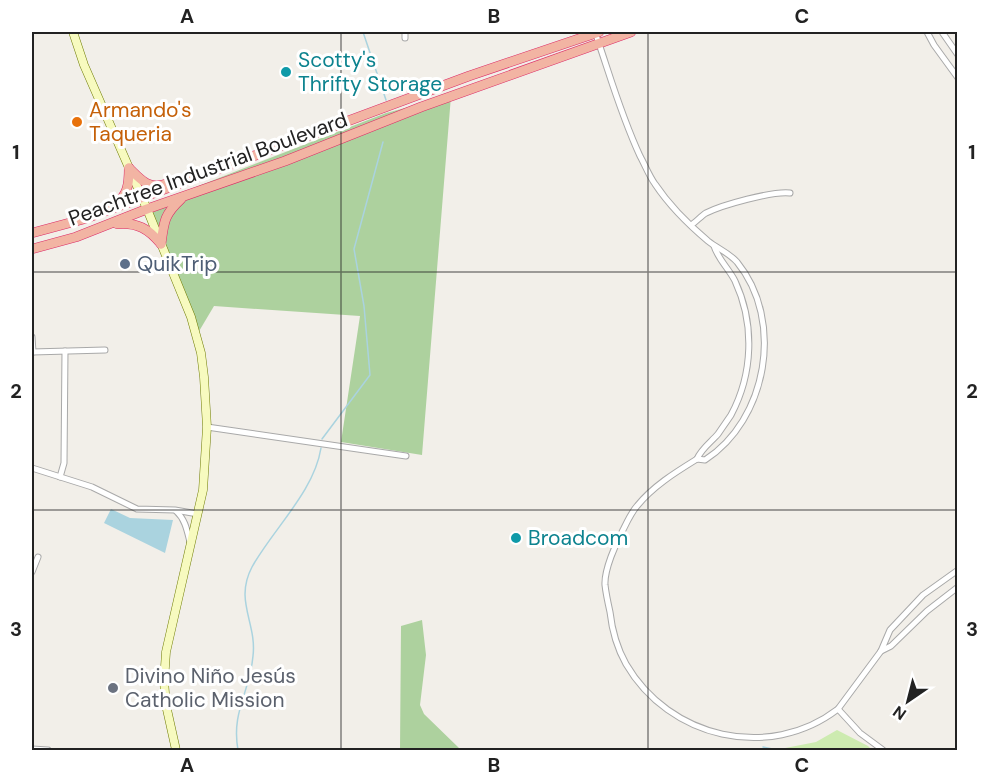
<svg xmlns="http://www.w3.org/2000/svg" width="989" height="782" font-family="'DM Sans',sans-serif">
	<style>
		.grass { fill: #cdebb0 }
		.forest { fill: #add19e }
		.water { fill: #aad3df }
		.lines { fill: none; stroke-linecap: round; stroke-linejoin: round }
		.stream { stroke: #aad3df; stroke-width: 1.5 }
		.minor-casing { stroke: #a9a9a9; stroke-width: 7 }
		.secondary-casing { stroke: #707d05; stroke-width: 9 }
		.trunk-casing { stroke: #dc2a67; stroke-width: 10 }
		.minor { stroke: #fff; stroke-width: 5 }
		.secondary { stroke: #f7fabf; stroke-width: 8 }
		.trunk { stroke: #f2b4a3; stroke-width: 9 }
		.grid { fill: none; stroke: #222; stroke-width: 1.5; stroke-opacity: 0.55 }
		.culture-dot { fill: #0f9aa8; stroke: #fff; stroke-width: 2 }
		.food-dot { fill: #e8710a; stroke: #fff; stroke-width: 2 }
		.service-dot { fill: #5c6f8a; stroke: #fff; stroke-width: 2 }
		.worship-dot { fill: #6b7280; stroke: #fff; stroke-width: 2 }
		.labels { text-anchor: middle; stroke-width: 6; stroke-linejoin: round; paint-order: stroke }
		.culture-label { font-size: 21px; fill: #0d838f; stroke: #fff; text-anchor: start }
		.food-label { font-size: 21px; fill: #c56008; stroke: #fff; text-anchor: start }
		.street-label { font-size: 21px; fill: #222; stroke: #fff }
		.service-label { font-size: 21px; fill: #4e5e75; stroke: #fff; text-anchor: start }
		.worship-label { font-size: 21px; fill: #5b616d; stroke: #fff; text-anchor: start }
		.neatline { fill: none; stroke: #222; stroke-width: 2 }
		.grid-label { font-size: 20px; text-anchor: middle; font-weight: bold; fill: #222 }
	</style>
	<rect width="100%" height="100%" fill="#f2efe9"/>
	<polygon class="grass" points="837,730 868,746 872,750 775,750 816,742"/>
	<g class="forest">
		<polygon points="451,96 422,455 341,442 360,316 214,306 195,338 147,206 386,113"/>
		<polygon points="422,620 426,655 420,705 424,714 459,748 459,750 400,750 401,626"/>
	</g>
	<polygon class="water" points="111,509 130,518 173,520 165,553 104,523"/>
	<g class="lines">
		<g class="stream">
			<polyline points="363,32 386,100"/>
			<polyline points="322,439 370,375 364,306 354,249 383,142"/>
			<polyline points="763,747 777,750"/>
			<path d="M238,750C231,712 250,692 253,656C257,623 234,601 252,567C273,529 314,492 321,448"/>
		</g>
		<defs>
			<g id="minor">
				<path d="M595,32C610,75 620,113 640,156C645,165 649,176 655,184C669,205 689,225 708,241C718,249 728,252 737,262C785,321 767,420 705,460L697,459"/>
				<polyline points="927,32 934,45 958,78"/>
				<polyline points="942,32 958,55"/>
				<polyline points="405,38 405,32"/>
				<path d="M691,225C696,222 701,216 706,213C722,205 772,191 790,193"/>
				<path d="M714,246C718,259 729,269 735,281C755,324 753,374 731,415C727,421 722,428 718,434C711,442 701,449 697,459C676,472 653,486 637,506C631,513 627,522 623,530C616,543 604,570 605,585C606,594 608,603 610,612C612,630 617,648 626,664C669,738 769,762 838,709L881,651L890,630L923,595L958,570"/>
				<polyline points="32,337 33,352"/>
				<polyline points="32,352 105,350"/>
				<polyline points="207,427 406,456"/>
				<polyline points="32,468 92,487 137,509 175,510 198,514"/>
				<polyline points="60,477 64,463 65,351"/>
				<path d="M176,511C185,519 187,530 190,542"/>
				<polyline points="32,572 38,557"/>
				<polyline points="881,651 891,646 927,611 958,587"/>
				<polyline points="838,709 860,733 883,750"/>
				<polyline points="32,749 48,750"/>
			</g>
			<polyline id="secondary" points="73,32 84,65 147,209 191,317 201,353 204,377 207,427 203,490 166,652 164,681 166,705 176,750"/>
			<g id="trunk">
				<path d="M129,168C141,180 149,190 166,184"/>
				<path d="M114,205C128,196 129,184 129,168"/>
				<path d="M117,224C137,222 149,229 161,244"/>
				<polyline points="32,233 84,219 469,76 599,32"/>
				<path d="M161,244C164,221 164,215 181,199"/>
				<polyline points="32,249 76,237 147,209 285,161 421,107 631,32"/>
			</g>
		</defs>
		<use href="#minor" class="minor-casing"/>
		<use href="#secondary" class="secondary-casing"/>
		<use href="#trunk" class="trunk-casing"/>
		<use href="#minor" class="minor"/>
		<use href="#secondary" class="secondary"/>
		<use href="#trunk" class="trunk"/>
	</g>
	<path class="grid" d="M341,32V750M648,32V750M32,272H958M32,510H958"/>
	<g class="culture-dot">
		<circle cx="286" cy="72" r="6"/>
		<circle cx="516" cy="538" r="6"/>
	</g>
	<circle class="food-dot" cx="77" cy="122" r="6"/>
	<circle class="service-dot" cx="125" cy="264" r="6"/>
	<circle class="worship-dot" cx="113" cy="688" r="6"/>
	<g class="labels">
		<g class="culture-label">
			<text x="298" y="67">Scotty's<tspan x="298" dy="24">Thrifty Storage</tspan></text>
			<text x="528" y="545">Broadcom</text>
		</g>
		<g class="food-label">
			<text x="89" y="117">Armando's<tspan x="89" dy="24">Taqueria</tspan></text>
		</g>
		<g class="street-label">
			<text transform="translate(208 169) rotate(-20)" y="7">Peachtree Industrial Boulevard</text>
		</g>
		<g class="service-label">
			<text x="137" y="271">QuikTrip</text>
		</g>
		<g class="worship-label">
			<text x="125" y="683">Divino Niño Jesús<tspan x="125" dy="24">Catholic Mission</tspan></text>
		</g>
	</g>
	<rect width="989" height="782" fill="none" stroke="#ffffff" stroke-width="66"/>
	<g transform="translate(908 701) rotate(215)" stroke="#ffffff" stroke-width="4.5" paint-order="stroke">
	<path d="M0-4.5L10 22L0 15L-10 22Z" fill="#222222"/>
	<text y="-9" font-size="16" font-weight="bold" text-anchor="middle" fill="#222222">N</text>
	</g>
	<rect x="33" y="33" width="923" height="716" class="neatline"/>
	<g class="grid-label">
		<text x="187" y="23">A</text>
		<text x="494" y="23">B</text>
		<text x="802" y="23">C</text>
		<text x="16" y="159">1</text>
		<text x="972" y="159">1</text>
		<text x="16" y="398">2</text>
		<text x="972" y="398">2</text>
		<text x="16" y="636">3</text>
		<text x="972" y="636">3</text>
		<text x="187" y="772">A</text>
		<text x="494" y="772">B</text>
		<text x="802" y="772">C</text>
	</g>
</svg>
